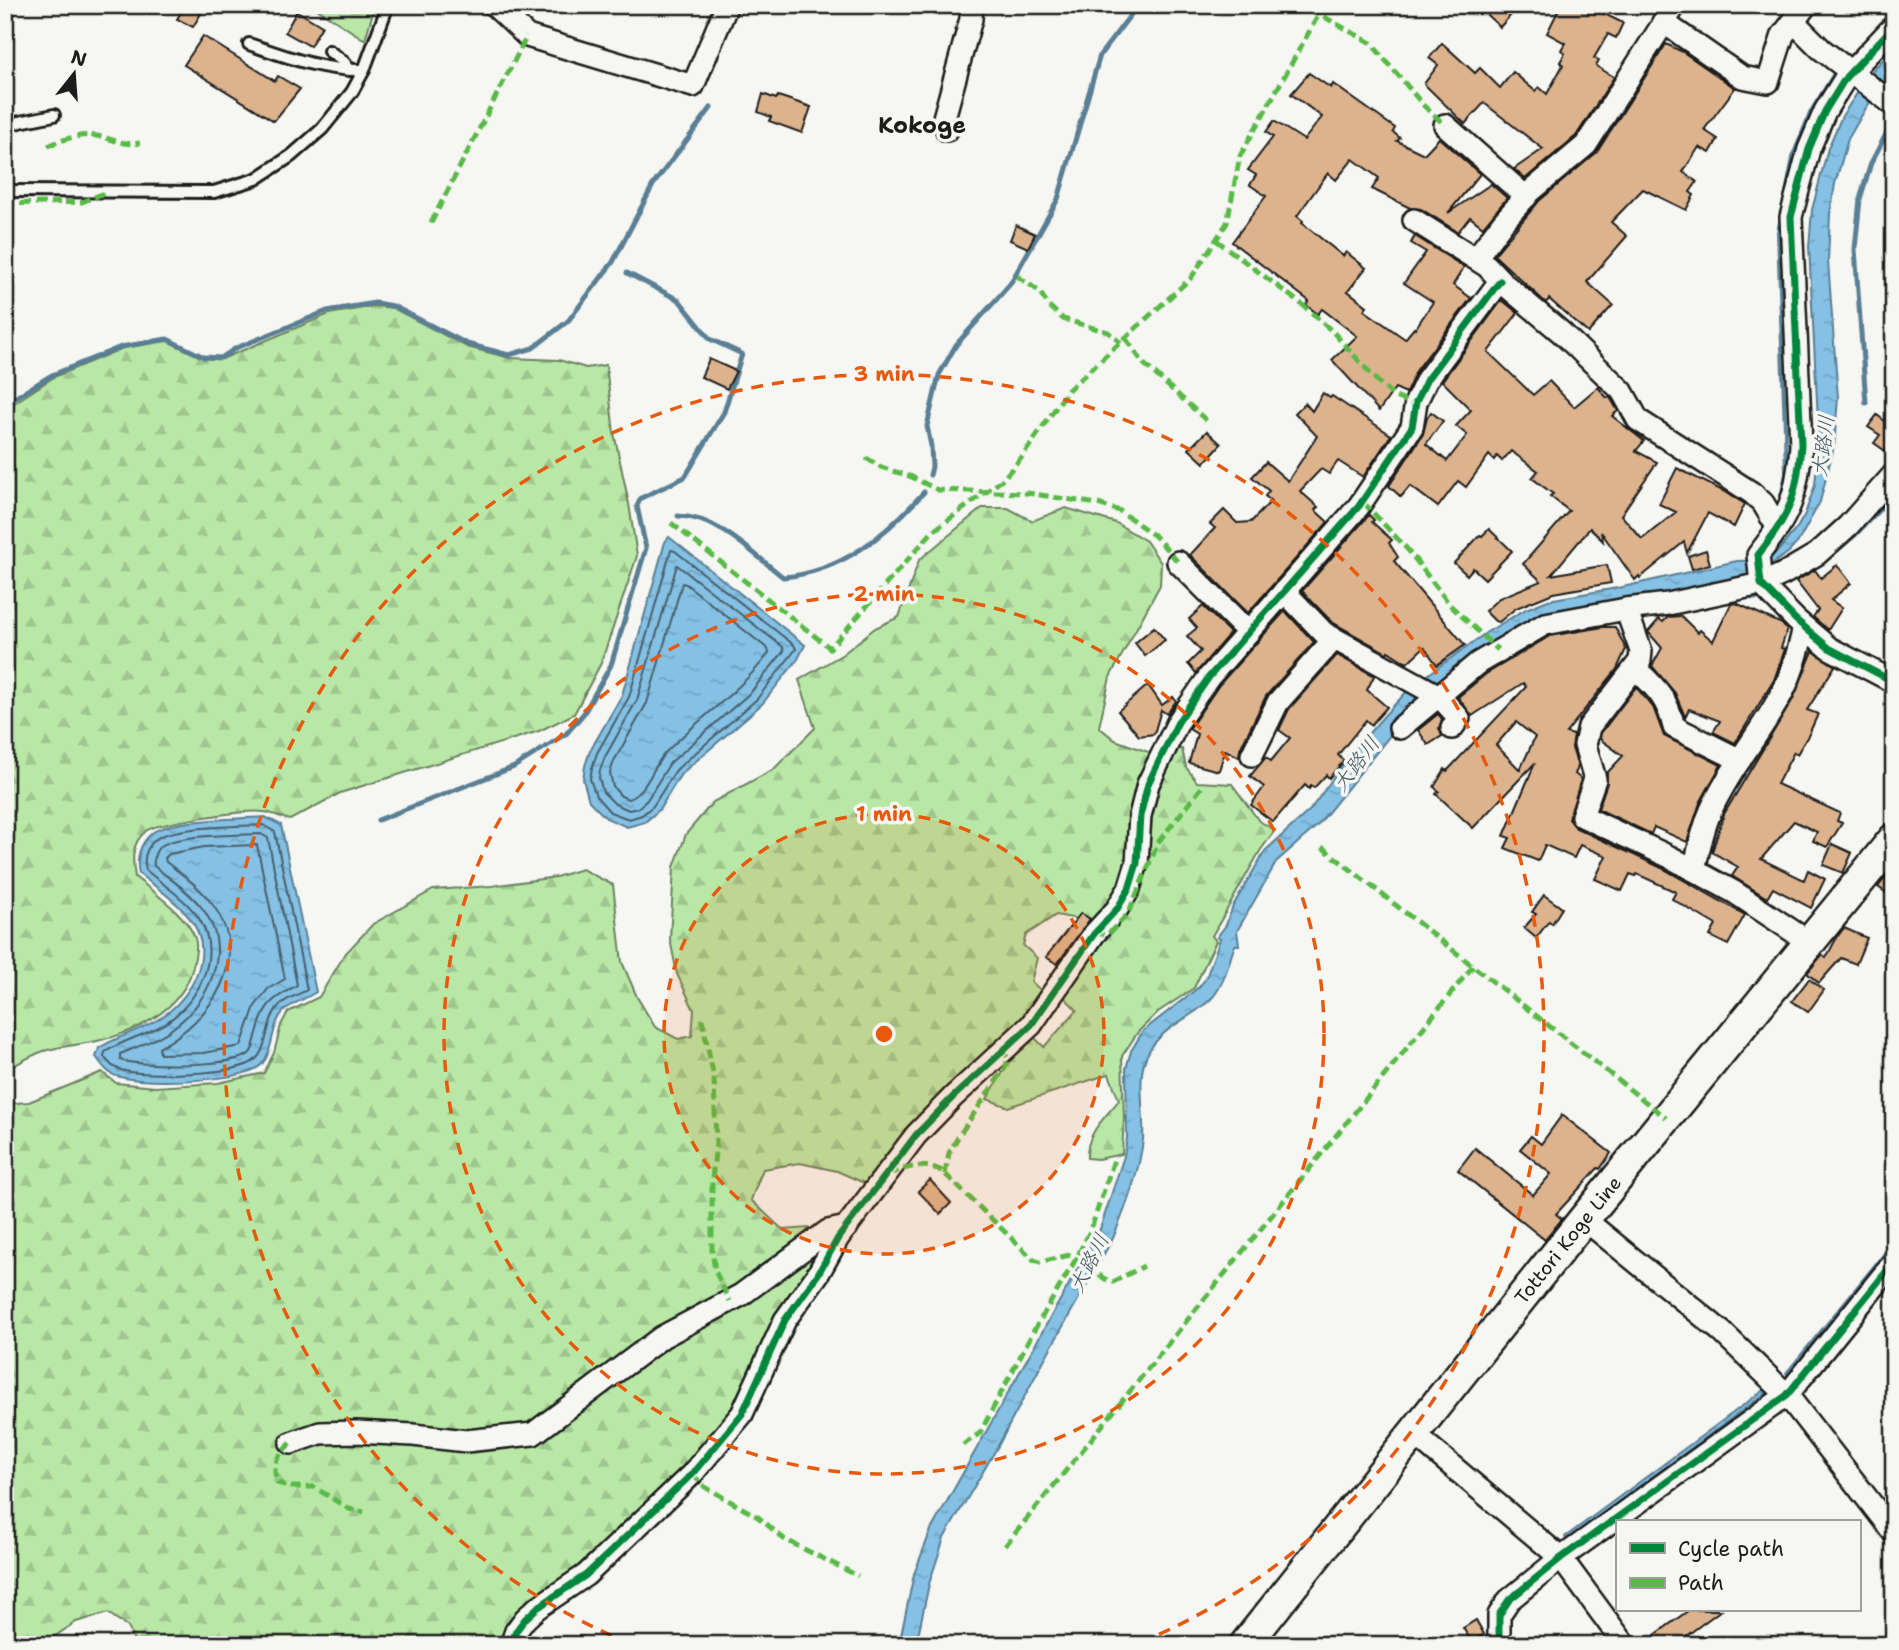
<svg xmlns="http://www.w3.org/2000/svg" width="1899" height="1650" font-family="'Shantell Sans','Klee One',sans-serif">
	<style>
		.forest { fill: url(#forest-firs); stroke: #6a8261; stroke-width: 2 }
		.water { fill: url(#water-ripples); stroke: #5a7f94; stroke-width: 2 }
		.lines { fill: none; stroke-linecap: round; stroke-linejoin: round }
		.shore { stroke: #465e6c; stroke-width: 2 }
		.stream { stroke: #5a7f94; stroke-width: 5 }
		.building { fill: #dcb38d; stroke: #1c1c1c; stroke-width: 2; fill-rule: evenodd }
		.service-casing { stroke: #1c1c1c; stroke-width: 16 }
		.minor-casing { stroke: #1c1c1c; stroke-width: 26 }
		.secondary-casing { stroke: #1c1c1c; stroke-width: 35 }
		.service { stroke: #f6f6f2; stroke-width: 10 }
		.minor { stroke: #f6f6f2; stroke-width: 21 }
		.secondary { stroke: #f6f6f2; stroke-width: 30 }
		.quiet { stroke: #58b947; stroke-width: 5; stroke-dasharray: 10 5; stroke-linecap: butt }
		.cycleway-casing { stroke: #f6f6f2; stroke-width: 11 }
		.cycleway { stroke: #00873e; stroke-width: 7 }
		.ring { fill: none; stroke: #e8590c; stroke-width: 3.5; stroke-dasharray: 12 9 }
		.labels { text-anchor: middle; stroke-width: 7; stroke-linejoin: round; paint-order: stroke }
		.street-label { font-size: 19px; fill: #1c1c1c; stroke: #f6f6f2 }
		.water-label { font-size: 21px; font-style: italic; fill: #405662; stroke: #f6f6f2 }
		.quarter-label { font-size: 23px; font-weight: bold; fill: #1c1c1c; stroke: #f6f6f2 }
		.centre { fill: #e8590c; stroke: #f6f6f2; stroke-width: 3.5 }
		.ring-label { font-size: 21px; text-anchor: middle; font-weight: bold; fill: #e8590c; stroke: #f6f6f2; stroke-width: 7; stroke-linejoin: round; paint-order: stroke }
	</style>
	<defs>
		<pattern id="forest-firs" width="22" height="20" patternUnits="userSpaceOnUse" patternTransform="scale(1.75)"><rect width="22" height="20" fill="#b9e8a6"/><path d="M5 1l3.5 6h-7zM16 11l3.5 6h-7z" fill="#9ec68e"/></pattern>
		<pattern id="water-ripples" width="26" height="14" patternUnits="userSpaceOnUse" patternTransform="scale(1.75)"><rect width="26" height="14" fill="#84c1e4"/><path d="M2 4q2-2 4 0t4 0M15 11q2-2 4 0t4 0" fill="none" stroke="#71a5c3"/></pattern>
	</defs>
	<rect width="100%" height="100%" fill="#f6f6f2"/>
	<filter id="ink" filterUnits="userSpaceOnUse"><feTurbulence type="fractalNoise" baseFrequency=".0143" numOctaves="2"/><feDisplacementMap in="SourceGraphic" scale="14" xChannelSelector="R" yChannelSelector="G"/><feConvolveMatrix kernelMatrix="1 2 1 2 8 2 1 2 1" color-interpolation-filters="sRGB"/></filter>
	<g filter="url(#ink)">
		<g class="forest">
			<polygon points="311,5 375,5 365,40"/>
			<path d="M375,306L393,308L467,347L510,358L559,360L586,368L606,365L614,433L629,504L637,556L601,663L574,714L539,731L340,793L290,820C282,818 273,813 264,812C250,809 155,823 146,831C131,843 132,860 135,877C152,891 193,919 196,943C197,952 194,962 192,970C181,1010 135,1033 97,1041C79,1045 61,1046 44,1051C31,1055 17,1064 5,1071V409L54,377L123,348L167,341L204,358L222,359L329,314Z"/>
			<path d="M982,508H1008L1032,521L1066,508L1116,523L1146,541L1161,563L1160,585L1110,677L1099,727L1115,740L1157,755C1149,774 1141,792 1137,812C1134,826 1136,841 1134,856C1131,881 1117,905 1099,923L1056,915L1026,935L1023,945L1037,958L1031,982L1048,996L1044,1003C1012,1040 974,1069 940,1104C915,1130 893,1158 871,1186L837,1171L800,1163L763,1169L751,1200L783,1230L809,1228L815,1235L714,1308L659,1336L531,1431L515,1435L465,1438L411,1431L323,1429L289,1442L290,1447C301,1443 314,1438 326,1436C389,1429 452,1450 516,1441C543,1438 557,1418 578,1403C609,1380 641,1357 673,1335C684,1329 696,1326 707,1319C742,1299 774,1274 806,1249L815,1271L774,1332L737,1411L716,1441L582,1571L525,1614L517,1623L506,1645H136L128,1627L108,1613L76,1622L48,1641L5,1645V1104L29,1102L102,1072L116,1083L155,1087L218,1083L264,1073L274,1053L281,1025L288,1012L319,997L345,954L373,924L433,890L492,886L556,877L582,869L613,885L622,962L637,997L655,1027L678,1039L692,1036L694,1010L677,974L670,939L674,867L686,834L713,802L774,769L815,728L799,680L843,654L875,628L899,617L919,560Z"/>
			<path d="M1168,749H1182L1186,767L1197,782L1232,784L1259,821L1275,830L1260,851L1212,936L1216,941L1194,988L1158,1012L1138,1032L1122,1056L1124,1118L1122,1154L1098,1159L1087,1158C1086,1133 1104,1119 1119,1100L1109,1074L1008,1107L987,1099C1001,1076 1013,1053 1029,1032L1044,1047L1077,1010L1059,992L1096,939L1141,837Z"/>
		</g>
		<g class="water">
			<path d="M1894,48V69L1866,108L1848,139L1835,184L1830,214L1828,261L1838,398L1834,446L1820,502L1798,542L1789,552L1752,578L1683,594L1550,615L1400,723L1318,825L1277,861L1237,931L1239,945H1235C1229,961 1224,986 1211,999C1191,1019 1160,1027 1147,1055C1136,1076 1145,1116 1143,1140C1139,1173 1126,1208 1113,1238L1044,1360L998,1446L944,1538L929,1584L916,1645H899L914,1574L931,1530L1100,1229L1124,1156L1127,1138L1126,1069L1131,1051L1143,1031L1199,987L1206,978L1220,939L1217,937L1226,925L1233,906L1265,851L1310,810L1348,757L1383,717L1411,687L1487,632L1526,609L1548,600L1623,587L1737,561L1767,560L1778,551L1797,528L1805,514L1815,485L1819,439L1809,247L1812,210L1828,148L1842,116L1872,71Z"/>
			<polygon points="1834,72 1837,74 1826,88 1811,115 1795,156 1779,234 1787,455 1787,476 1782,502 1779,502 1785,474 1784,430 1777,232 1793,153 1810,111"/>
			<polygon points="669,537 805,645 798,659 762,704 681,774 659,810 645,822 627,827 606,818 589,801 583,779 585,766 590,751 622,695 665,542"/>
			<path d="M265,817L281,825L316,992C306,999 291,1003 284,1011C269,1026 275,1057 257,1068C234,1082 147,1084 120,1077C108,1075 103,1066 96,1057L99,1048C118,1036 142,1030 162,1017C194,995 217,950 188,916C174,899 156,887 139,874C136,859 139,845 151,834C166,819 241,819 265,817Z"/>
			<polygon points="1894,1241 1894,1245 1788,1375 1786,1373"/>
			<polygon points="1768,1387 1770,1390 1567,1540 1565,1537"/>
		</g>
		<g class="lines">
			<g class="shore">
				<polygon points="671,550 675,551 794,645 796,649 757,699 676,770 653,806 642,815 629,819 610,812 596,796 590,779 592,768 597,753 629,697"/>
				<polygon points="677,565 783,647 784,651 751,692 670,763 647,800 638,808 629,810 615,804 603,792 599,778 600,770 605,757 637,700"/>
				<path d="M682,583L686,584L768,649L769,653C739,693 699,718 665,753C653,766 646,794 628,799L621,796L613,787L610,773L614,761L647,703Z"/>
				<path d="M263,825L275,832L307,990C298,995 286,998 279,1006C265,1021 269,1048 255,1060C240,1075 142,1077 121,1070C113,1068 109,1063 104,1057L105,1052C124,1040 145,1035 164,1024C201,1001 225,950 195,913C181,895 162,884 146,870C143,859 146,848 155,840C170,826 241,826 263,825Z"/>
				<path d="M261,834L268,838L297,985C271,1001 266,1001 257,1033C255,1039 254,1049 250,1053C236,1067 139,1067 120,1060V1054C137,1047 157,1040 173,1028C210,1000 234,950 202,908C189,891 170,879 154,866C153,859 155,850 161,846C178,834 239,835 261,834Z"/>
				<path d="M257,845L285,979L268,989L255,1006L241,1046L203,1053L160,1054L159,1048C212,1019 255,958 210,901C198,886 182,874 166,862L165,858L169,854L204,847Z"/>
			</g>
			<g class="stream">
				<polyline points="1866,403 1855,249 1860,199 1871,163 1894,119"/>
				<polyline points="5,404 52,375 121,347 167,339 204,357 221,358 236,348 327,311 375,303 393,306 467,344 509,355 533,348 568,321 613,262 653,185 711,108"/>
				<polyline points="930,475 932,467 931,446 927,426 939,375 956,345 1010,284 1058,199 1100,55 1138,5"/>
				<path d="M678,516C719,517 752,553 783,577C842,572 886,535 924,492"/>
				<polyline points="1829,557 1856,534 1894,494"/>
				<polyline points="1745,597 1756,598"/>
				<polyline points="378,820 514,767 566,734 584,713 611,665 646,548 637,506 641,498 685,477 724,412 742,354 710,339 679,300 627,273"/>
			</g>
		</g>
		<g class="building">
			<polygon points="185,5 206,5 193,27 177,19"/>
			<polygon points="1476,5 1520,5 1500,27"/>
			<polygon points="1561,5 1586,5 1623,23 1616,38 1608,34 1594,58 1599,61 1596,66 1614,77 1576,136 1525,179 1514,169 1543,149 1484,103 1465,124 1424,84 1438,65 1429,58 1442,43 1475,73 1480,68 1500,88 1513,72 1535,91 1539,87 1547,94 1563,65 1560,62 1565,53 1561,50 1565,43 1547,33"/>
			<polygon points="297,11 322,26 310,46 285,32"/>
			<polygon points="203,36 275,81 278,76 300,89 274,121 184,65"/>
			<polygon points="1666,44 1683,52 1735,88 1704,130 1718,139 1710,153 1699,147 1683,172 1697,182 1690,192 1694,195 1686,210 1643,189 1611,222 1627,236 1587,282 1613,305 1588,333 1549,299 1546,303 1494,255 1539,201 1597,152"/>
			<polygon points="1309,73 1331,88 1333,84 1395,128 1393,132 1400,138 1397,141 1424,154 1439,138 1480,174 1448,213 1491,184 1507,198 1483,227 1470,217 1458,232 1421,209 1410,208 1372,189 1379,178 1353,159 1336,180 1328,173 1297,216 1303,221 1302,223 1343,256 1346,252 1366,268 1348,291 1367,306 1364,310 1405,339 1414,328 1415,329 1433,302 1404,283 1426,252 1411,243 1415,236 1464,267 1453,285 1471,298 1416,371 1406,393 1395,388 1379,411 1332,360 1357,336 1322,309 1318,314 1306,305 1309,301 1232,242 1266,196 1250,185 1256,175 1248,170 1273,137 1266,132 1274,121 1304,140 1322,117 1291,94"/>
			<polygon points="763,94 776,99 778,96 811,107 802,133 769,121 771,117 758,112"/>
			<polygon points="1016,225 1035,234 1028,248 1010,240"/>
			<polygon points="1502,300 1518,313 1488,352 1533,395 1549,381 1574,407 1598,387 1607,398 1609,397 1611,399 1618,411 1612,416 1644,441 1636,451 1657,462 1621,515 1642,539 1676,512 1659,504 1677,468 1727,493 1745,504 1734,527 1708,513 1687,553 1684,542 1640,578 1639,576 1635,580 1601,532 1603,541 1590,528 1551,575 1607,565 1611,583 1553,593 1516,608 1499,622 1495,621 1485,611 1499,598 1541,581 1523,564 1569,511 1550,496 1553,494 1532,478 1538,471 1511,451 1502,461 1497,456 1494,460 1489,455 1466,487 1458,481 1438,507 1410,486 1401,497 1389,486 1423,434 1427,418 1431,412 1443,421 1426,444 1447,461 1467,435 1456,426 1471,410 1442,381"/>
			<polygon points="709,359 736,371 727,389 701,377"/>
			<polygon points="1323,393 1330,398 1332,396 1391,435 1363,477 1338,461 1329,474 1321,469 1300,491 1318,507 1315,510 1328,522 1248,613 1190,555 1215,528 1210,524 1224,510 1237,523 1251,522 1271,501 1265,496 1269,491 1252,477 1266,462 1288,481 1317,436 1295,413 1305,403 1312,411"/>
			<polygon points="1877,415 1889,424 1894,418 1894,457 1874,443 1880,435 1868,427"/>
			<polygon points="1207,431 1221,444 1204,463 1189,449"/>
			<polygon points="1369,515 1374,520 1372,522 1392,540 1389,543 1398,557 1394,561 1465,645 1437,665 1424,647 1407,663 1388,651 1387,653 1332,622 1302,591"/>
			<polygon points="1489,529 1512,551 1485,579 1473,568 1467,575 1454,563 1480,535 1482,536"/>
			<polygon points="1706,550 1710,564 1692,569 1688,556"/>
			<polygon points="1837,565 1851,583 1831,600 1842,608 1828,630 1813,617 1818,610 1796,581 1815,570 1821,578"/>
			<polygon points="1736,603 1782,624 1787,630 1781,648 1785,649 1774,680 1735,743 1713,732 1720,721 1689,709 1685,717 1675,693 1652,666 1662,648 1648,632 1659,619 1663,622 1668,617 1681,616 1698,633 1700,630 1713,641 1731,604"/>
			<polygon points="1203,606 1230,633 1196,673 1188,664 1201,651 1187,636 1197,628 1189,619"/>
			<polygon points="1285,611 1314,642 1266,696 1240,749 1239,757 1225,750 1219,771 1189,763 1197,734 1189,729 1219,685"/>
			<polygon points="1154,627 1165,640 1145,656 1135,643"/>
			<path d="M1603,627H1615L1626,649L1617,669L1566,733L1574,735L1572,748L1578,767L1575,774L1581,779L1569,819L1576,828L1664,869L1745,915L1728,945L1710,936L1716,925L1672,899L1676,892L1637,874L1636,876L1630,874L1622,891L1595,879L1606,856L1580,845L1574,858L1545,845L1538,861L1505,848L1510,838L1504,836L1535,763L1473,828L1436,794L1439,791L1434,787L1445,769L1447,771L1526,687L1523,683L1472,716L1458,697L1486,674L1550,636ZM1516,722L1535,737L1520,770L1496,745Z"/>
			<polygon points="1813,651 1835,666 1807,710 1818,714 1809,734 1797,754 1794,752 1777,784 1840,813 1837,821 1842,823 1827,847 1813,841 1817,832 1794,821 1761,859 1804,880 1808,870 1825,879 1811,908 1773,888 1767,898 1732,876 1738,867 1712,852 1724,814 1793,699"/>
			<polygon points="1337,655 1374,676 1367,690 1387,707 1371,725 1366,720 1338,755 1344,761 1329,778 1326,775 1314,788 1311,786 1309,789 1305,785 1273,822 1251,805 1264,787 1250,776 1266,757 1271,761 1290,738 1279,730 1289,709"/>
			<polygon points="1148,685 1162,705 1173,697 1176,701 1167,714 1161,710 1154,734 1139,736 1118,711"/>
			<polygon points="1636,687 1653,707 1664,736 1721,765 1700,803 1687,842 1654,827 1651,834 1598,809 1607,783 1607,773 1623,756 1600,739 1601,733"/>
			<polygon points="1438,714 1442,719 1439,728 1442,736 1428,745 1418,730"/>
			<polygon points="1832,844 1852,853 1843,873 1823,865"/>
			<polygon points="1894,867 1894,886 1888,894 1878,887"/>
			<polygon points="1544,895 1562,908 1552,924 1549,921 1536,938 1524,928 1536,914 1532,912"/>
			<polygon points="1081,913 1090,919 1057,964 1046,957"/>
			<polygon points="1844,928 1867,938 1856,964 1841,958 1819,983 1807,973 1822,955 1826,958 1837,937"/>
			<polygon points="1809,979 1824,990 1808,1012 1792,1001"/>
			<polygon points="1562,1115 1611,1153 1600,1169 1598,1168 1556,1214 1562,1219 1545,1240 1458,1170 1475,1148 1533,1195 1551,1174 1520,1149 1531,1136 1541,1144"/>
			<polygon points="930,1180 951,1203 940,1214 918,1191"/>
			<polygon points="1689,1610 1721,1610 1674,1645 1662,1645 1655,1635"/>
			<polygon points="1476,1620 1484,1634 1472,1642 1463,1628"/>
		</g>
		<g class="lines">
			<defs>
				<g id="service">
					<path d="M249,44C287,57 323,71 364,70"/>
					<polyline points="329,51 344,62 350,70"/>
					<polyline points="5,125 54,115"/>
					<polyline points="5,191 214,192 256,179 291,156 322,129 352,92 364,70 388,5"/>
				</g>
				<g id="minor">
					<polyline points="494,5 527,36 693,86 727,5"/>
					<polyline points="1663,22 1742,77 1768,82 1783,35 1806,5"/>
					<polyline points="1794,22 1821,49 1894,105"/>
					<path d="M1894,26L1846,77L1825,111L1809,149L1791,217L1801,445C1797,496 1790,515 1758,555L1761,584L1796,620L1829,648L1894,682"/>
					<polyline points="1445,125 1526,197"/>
					<polyline points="947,130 944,118 971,19 972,5"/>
					<polyline points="1414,220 1487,266 1504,284 1562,333 1622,391 1638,420 1752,493 1763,503 1778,528"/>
					<polyline points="1476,258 1503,222 1530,192 1586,145 1675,5"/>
					<polyline points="1178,562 1248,632"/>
					<polyline points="1284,591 1324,633 1439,696 1459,718 1452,728"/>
					<polyline points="1626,609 1641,651 1640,661 1589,727 1585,745 1595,779 1582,816 1670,857 1734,892 1809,942"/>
					<path d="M1635,668C1656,688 1667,697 1674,727L1740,760"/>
					<polyline points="1400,728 1478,663 1545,624 1626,609 1668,604 1761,584 1783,574 1817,554 1848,526 1894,474"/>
					<polyline points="1252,755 1278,702 1334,639"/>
					<path d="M1694,870C1699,849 1703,827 1712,808C1731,767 1761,733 1782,693C1793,673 1799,649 1804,627"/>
					<polyline points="1584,1219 1722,1332 1787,1395 1894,1533"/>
					<polyline points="1414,1434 1561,1558 1625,1645"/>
					<polyline points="291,1443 320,1433 356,1432 413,1435 466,1441 533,1434 662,1337 741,1295 828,1231 847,1227"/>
					<polyline points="511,1645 516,1631 525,1619 537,1608 586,1575 692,1474 742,1414 785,1320 818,1274 838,1238 916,1135 953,1097 1031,1025 1094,934 1117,909 1129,889 1137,863 1140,816 1148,784 1178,722 1209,677 1359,506 1412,427 1416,402 1427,379 1500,281"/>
					<polyline points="1499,1645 1499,1615 1509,1600 1561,1558 1787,1395 1894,1262"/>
				</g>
				<g id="secondary">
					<path id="s1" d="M1245,1645L1584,1219L1894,839"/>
				</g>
			</defs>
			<use href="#service" class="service-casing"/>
			<use href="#minor" class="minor-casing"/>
			<use href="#secondary" class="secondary-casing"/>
			<use href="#service" class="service"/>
			<use href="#minor" class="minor"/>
			<use href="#secondary" class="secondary"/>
			<g class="quiet">
				<polyline points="1315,5 1319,14 1371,43 1424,106 1445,125"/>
				<path d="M48,146C64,139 79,134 97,136C113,139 124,146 140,143"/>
				<polyline points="5,204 82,202 107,192"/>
				<polyline points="431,223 527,36"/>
				<polyline points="1216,240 1304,306 1333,332 1379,383 1395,397 1415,405"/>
				<polyline points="1017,276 1039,291 1049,306 1063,319 1108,332 1121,343"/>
				<polyline points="1126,339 1144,364 1208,422"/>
				<polyline points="866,458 881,467 912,477 938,490 1027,493 1098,504 1120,511 1155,536 1178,562"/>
				<polyline points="1363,502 1408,550 1450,605 1498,650"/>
				<polyline points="671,523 830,648 932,532 1002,480 1022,457 1068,390 1191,278 1227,223 1240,156 1319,14"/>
				<polyline points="1322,847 1666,1118"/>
				<polyline points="1094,934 1108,934 1128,914 1159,841 1202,787"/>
				<polyline points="702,1019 714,1078 716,1144 712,1179 712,1250 715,1271 730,1301"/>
				<path d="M889,1174C908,1167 924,1162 942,1171L1034,1260L1040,1262L1070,1255L1105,1279L1113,1282L1144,1266"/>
				<polyline points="945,1174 949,1153 958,1137 1005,1068 1008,1060 1004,1050"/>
				<path d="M291,1443C276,1457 272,1463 277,1483L292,1487H314L349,1509L364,1512"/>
				<polyline points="963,1445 980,1433 1033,1332 1076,1259 1091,1229 1115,1157"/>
				<polyline points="692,1474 705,1487 758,1517 784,1539 858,1576"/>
				<polyline points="1005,1546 1473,966"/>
			</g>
			<defs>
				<g id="cycleway">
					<path d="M1894,26L1846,77L1825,111L1809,149L1791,217L1801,445C1797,496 1790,515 1758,555L1761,584L1796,620L1829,648L1894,682"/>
					<polyline points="511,1645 516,1631 525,1619 537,1608 586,1575 692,1474 742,1414 785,1320 818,1274 838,1238 916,1135 953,1097 1031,1025 1094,934 1117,909 1129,889 1137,863 1140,816 1148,784 1178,722 1209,677 1359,506 1412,427 1416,402 1427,379 1500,281"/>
					<polyline points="1499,1645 1499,1615 1509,1600 1561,1558 1787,1395 1894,1262"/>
				</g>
			</defs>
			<use href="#cycleway" class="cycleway-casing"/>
			<use href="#cycleway" class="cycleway"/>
		</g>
	</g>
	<circle cx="884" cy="1034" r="220" fill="#e8590c" fill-opacity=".12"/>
	<g class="ring">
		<circle cx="884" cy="1034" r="220"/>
		<circle cx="884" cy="1034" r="440"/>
		<path d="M631 1644A660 660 0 1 1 1137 1644"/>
	</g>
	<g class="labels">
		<g class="street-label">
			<text dy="7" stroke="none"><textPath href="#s1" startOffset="518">Tottori Koge Line</textPath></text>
		</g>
		<g class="water-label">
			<text transform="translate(1823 446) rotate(-83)" y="7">大路川</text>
			<text transform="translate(1356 764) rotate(-53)" y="7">大路川</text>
			<text transform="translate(1089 1263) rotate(-63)" y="7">大路川</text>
		</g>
		<g class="quarter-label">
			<text x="922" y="133">Kokoge</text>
		</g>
	</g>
	<circle cx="884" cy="1034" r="10" class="centre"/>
	<g class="ring-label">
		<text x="884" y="381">3 min</text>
		<text x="884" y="601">2 min</text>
		<text x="884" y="821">1 min</text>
	</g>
	<rect width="1899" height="1650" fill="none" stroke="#f6f6f2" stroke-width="28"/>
	<rect x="14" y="14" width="1871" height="1622" fill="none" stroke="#1c1c1c" stroke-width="2.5" filter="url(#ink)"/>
	<rect x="1616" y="1520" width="245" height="91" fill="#f6f6f2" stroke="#9f9f9c" stroke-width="2"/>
	<rect x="1630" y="1543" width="35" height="10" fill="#00873e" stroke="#9f9f9c" stroke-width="2"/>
	<text x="1678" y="1556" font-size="21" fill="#1c1c1c">Cycle path</text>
	<rect x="1630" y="1578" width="35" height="10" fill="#58b947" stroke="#9f9f9c" stroke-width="2"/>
	<text x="1678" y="1590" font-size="21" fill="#1c1c1c">Path</text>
	<g transform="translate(74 74) rotate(17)" stroke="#f6f6f2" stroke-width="5" paint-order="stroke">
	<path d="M0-5L12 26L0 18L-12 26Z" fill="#1c1c1c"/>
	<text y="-10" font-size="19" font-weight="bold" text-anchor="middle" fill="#1c1c1c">N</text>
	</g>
</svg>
